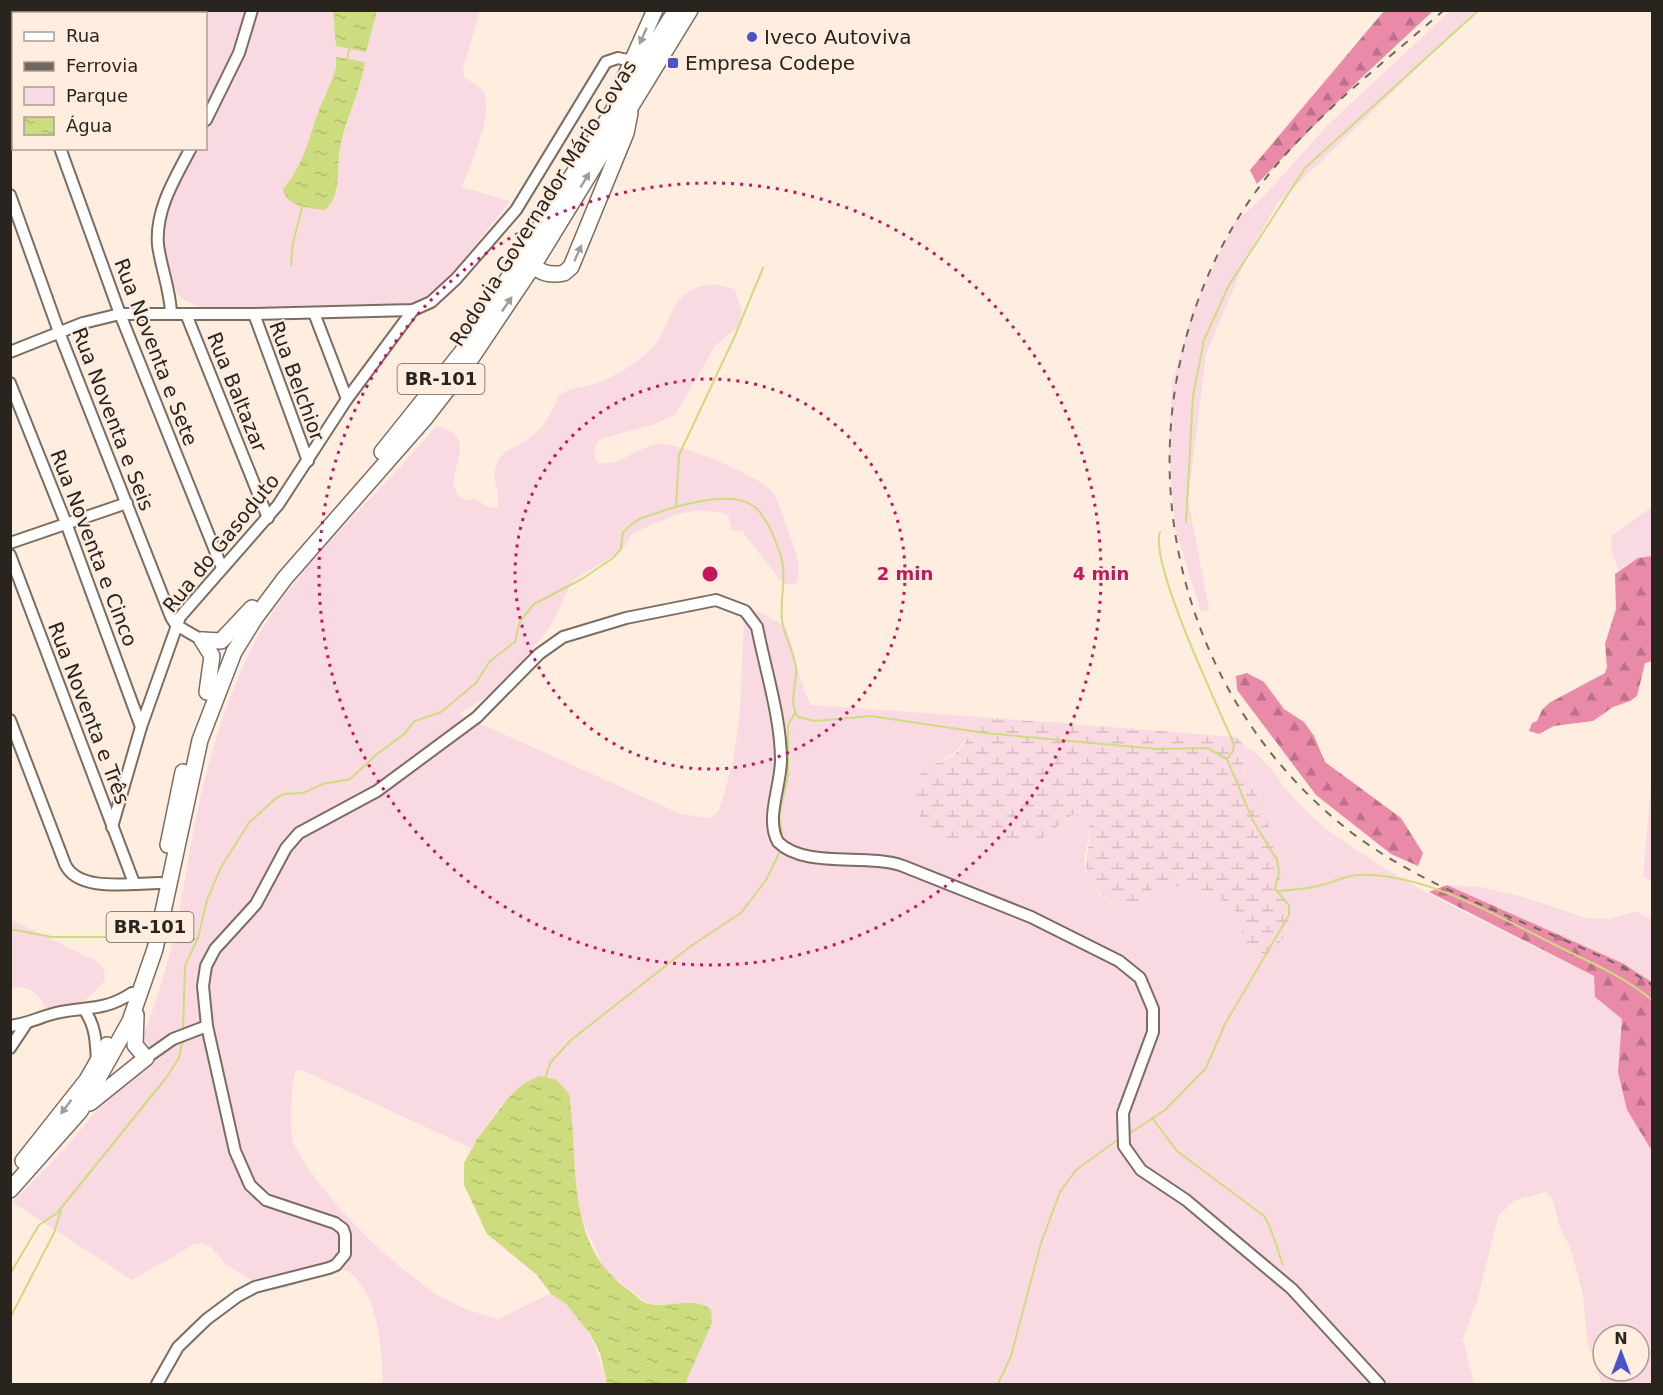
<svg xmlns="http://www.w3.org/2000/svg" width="1663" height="1395" font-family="'DejaVu Sans',sans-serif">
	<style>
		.green { fill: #fadae2; fill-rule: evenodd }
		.forest { fill: url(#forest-firs) }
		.wetland { fill: url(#wetland-marsh) }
		.water { fill: url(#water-ripples) }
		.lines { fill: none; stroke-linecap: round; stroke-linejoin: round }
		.stream { stroke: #cddc7e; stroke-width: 2 }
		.minor-casing { stroke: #7c6d61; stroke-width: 14 }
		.highway-casing { stroke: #7c6d61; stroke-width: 18 }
		.minor { stroke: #fff; stroke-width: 10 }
		.highway { stroke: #fff; stroke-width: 15 }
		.rail { stroke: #71675f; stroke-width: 2; stroke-dasharray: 8 8; stroke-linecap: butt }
		.oneway { fill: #9f9c9a }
		.ring { fill: none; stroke: #c2185b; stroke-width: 3; stroke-dasharray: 3 6 }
		.poi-dot { fill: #4954c9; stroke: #ffede0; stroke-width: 2 }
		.labels { text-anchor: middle; stroke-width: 4.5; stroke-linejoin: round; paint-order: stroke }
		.shield { fill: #ffede0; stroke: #6a6059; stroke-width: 1.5 }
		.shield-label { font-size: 18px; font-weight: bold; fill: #2a241f }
		.poi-label { font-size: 20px; fill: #2a241f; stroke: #ffede0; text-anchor: start }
		.street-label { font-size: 20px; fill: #2a241f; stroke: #ffede0 }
		.centre { fill: #c2185b; stroke: #ffede0; stroke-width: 3 }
		.ring-label { font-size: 18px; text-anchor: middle; font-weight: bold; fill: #c2185b; stroke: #ffede0; stroke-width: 4.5; stroke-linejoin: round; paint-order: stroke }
	</style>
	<defs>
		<pattern id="forest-firs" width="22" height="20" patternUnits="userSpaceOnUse" patternTransform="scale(1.5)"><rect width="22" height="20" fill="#e98ba8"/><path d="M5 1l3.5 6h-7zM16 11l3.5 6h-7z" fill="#bd7188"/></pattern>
		<pattern id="wetland-marsh" width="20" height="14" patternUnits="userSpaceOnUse" patternTransform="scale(1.5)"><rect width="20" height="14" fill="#fadae2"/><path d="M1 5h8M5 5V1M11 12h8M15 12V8" fill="none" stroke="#d6bbc1"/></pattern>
		<pattern id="water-ripples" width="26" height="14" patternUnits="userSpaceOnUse" patternTransform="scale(1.5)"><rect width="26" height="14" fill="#cddc7e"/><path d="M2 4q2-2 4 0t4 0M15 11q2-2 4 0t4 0" fill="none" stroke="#b0bd6c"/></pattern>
	</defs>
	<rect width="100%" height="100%" fill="#ffede0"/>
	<g class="green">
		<polygon points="11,10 72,10 72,11 61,13 38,11 14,14 13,39 11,39"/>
		<polygon points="1451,10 1476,11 1277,204 1246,259 1206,354 1188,500 1209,609 1201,612 1175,528 1169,452 1172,383 1193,310 1234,223 1265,195 1328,125"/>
		<path d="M127,11H333L336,46L366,51L377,11H480L463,69L464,77C471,82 483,87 485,95C491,120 471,164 462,187L510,201L445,283C429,299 413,304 391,307L209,309C197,306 181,301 174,289C150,248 170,191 180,149L206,148V14H128ZM336,58L362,77L340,148L337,192L318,209L283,189C299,170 305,152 312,130C318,109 329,89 336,68Z"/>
		<path d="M714,284L735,289L742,312L739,326L715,346L675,415L652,425L603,438L596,444L594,455L598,463C622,467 639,444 662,444C682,444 753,474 767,487C779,497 782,514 787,528C793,544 804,569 796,584H783L742,531H732L728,515C687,503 668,519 631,534L627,544L615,555L573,580L550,627L519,665L494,692L459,714L681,814L709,818L719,811L733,762L740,711L744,620L758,611L786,627C795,652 798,681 811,705L980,717C964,745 958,754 928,767L978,842L991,837L1001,840L1068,820L1072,815L1087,817C1092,832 1088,840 1085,854C1081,872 1095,894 1111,902C1118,905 1131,904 1139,905C1143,899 1147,891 1155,888C1173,881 1221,894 1234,909C1242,920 1243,937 1241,950L1265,956L1294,923L1288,904L1282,895L1262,804L1242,768L1246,747C1265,757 1273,773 1286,789C1301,807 1318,823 1336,836C1415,893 1507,933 1594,976L1595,997L1622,1019L1618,1072L1627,1110L1652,1151V1384H1602L1587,1342L1583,1295L1577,1271L1569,1245L1560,1228L1553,1200L1546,1192L1515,1200L1498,1216L1478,1298L1463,1339L1474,1384H685L712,1323L663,1304H648L605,1270L579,1213L570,1100L524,1084L495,1113L471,1148L302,1070L296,1071C291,1081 289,1135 294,1144C321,1197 386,1260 435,1293C454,1306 476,1313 498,1319L552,1293C588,1321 595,1342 607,1384H383C381,1346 380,1295 347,1270C322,1271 299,1286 275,1290C267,1291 228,1267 223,1261C216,1253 214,1248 203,1243L193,1245L132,1280L12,1202C60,1155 110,1104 139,1043C165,987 177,927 187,867C198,798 216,726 245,662C288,567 372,505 436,426C491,438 429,483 467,501L475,499L488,507L497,508C502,492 489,478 497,463C502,452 511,449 521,443C540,432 552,417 558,396C570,387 583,388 597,383C617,376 635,364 651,349C677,323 664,290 714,284ZM1603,1335H1639V1371H1603Z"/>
		<polygon points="1652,507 1652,556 1638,558 1618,570 1611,549 1611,536"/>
		<polygon points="1652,774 1652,881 1643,876"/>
		<polygon points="1447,885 1479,887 1520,896 1586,918 1609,919 1636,911 1652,920 1652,982 1622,963"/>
		<path d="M10,919L98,962L104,970L105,980C85,1005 77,1007 46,1008C37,992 29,985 11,988Z"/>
	</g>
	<g class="forest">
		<polygon points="1384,11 1433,11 1357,82 1257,184 1250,170"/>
		<polygon points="1652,556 1652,661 1645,663 1637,696 1630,701 1613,707 1593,721 1554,726 1539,734 1529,731 1532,723 1537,721 1542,710 1549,703 1605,673 1607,667 1605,644 1616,609 1615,574 1638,558"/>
		<polygon points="1247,673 1264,682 1284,709 1304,722 1314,736 1325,762 1401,818 1423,853 1418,866 1391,854 1316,795 1237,690 1236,676"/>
		<polygon points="1447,885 1622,963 1652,982 1652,1151 1627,1110 1618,1072 1622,1019 1595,997 1594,976 1429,892"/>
	</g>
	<path class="wetland" d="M980,717L1236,737L1246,747L1242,769L1262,804L1279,862L1282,895L1288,904L1294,923C1277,944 1272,965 1241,950C1243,937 1242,920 1234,909C1221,894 1173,881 1155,888C1147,891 1143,899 1139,905C1124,908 1117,906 1105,897C1069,871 1098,848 1087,817L1072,815L1042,838L1001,840L991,837L978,842L953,841L933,833L918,813L916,795L919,776L928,767L953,756L963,746Z"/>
	<g class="water">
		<polygon points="333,11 377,11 366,52 336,46"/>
		<path d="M336,57L365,62C360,92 346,119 340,148C336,169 343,194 325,210C309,208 286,207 283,189C299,170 305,152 312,130C318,109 329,89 336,68Z"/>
		<path d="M540,1076L557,1080L569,1094C580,1163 563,1245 630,1291C635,1295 642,1303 649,1304C667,1308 697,1296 711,1310L712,1323L685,1384H607L600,1353L590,1334L566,1304L551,1294L537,1275L487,1234L464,1185V1163L477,1139L509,1097L523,1084Z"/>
	</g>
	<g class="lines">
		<g class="stream">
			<polyline points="347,60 350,45"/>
			<polyline points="291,265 293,243 303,204"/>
			<polyline points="676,507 679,455 734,338 763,268"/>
			<polyline points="1186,522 1193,396 1204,340 1229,285 1305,168 1479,10"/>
			<path d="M1160,532C1149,563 1219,709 1234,744L1233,751L1227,759"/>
			<polyline points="783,841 779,816 788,776 788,725 795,713"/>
			<path d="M1277,891C1292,890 1307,889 1322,885C1333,882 1345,876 1357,875C1424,872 1499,917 1557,946C1590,962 1625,977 1652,1000"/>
			<polyline points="10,929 52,937 151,937"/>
			<polyline points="162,937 196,939"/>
			<path d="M183,1032L185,966L198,938L207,900L221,867L249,823L276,798L284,794L303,793L323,784L350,779L377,754L403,735L415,721L441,712L476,683L490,661L515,642L520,621L534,604L582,579L613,558L621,549L623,532C629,527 634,521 642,518C667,509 727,489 752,505C766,514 776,541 781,556C787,577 780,598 782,620C784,637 794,651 796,668C797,684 788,703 798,717L815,721L871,716L985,733L1157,749L1207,748L1227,759L1252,819L1277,860L1279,872L1275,889L1289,905V915L1225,1024L1206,1068L1165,1110L1127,1135"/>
			<polyline points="545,1079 550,1063 571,1040 691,946 741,913 766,880 781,849"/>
			<polyline points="1153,1119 1177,1151 1264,1216 1270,1227 1283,1265"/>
			<polyline points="10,1274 39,1225 57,1213 166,1078 179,1058 183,1038"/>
			<polyline points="10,1318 54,1233 61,1210"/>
			<polyline points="998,1384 1011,1356 1041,1243 1060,1192 1076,1170 1116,1141"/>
		</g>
		<defs>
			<g id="minor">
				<polyline points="206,120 239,53 252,10"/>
				<polyline points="60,148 120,314 222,568"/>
				<polyline points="10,195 59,332 171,617 176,625 202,640"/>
				<path d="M171,313C170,289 161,268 158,245C155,210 175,178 191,148"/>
				<polyline points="314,313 347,399"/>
				<polyline points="186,314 268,518"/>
				<polyline points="254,314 308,461"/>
				<polyline points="10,352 83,323 120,314 254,314 413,310 431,302 456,279 516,210 606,62 618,58 632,61"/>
				<polyline points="10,383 66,523 141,727"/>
				<polyline points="10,543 127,503"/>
				<polyline points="10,555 134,883"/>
				<path d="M10,720L65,864C78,893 132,883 160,883"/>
				<polyline points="112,827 141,727 180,617 278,505 347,399 413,310"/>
				<path d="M85,1011C96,1027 96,1043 97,1062"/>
				<path d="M10,1026C27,1024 40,1017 56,1013C86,1006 103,1012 132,993"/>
				<polyline points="10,1048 26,1024"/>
				<polyline points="146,1058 173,1039 207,1026"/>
				<path d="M157,1384L178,1347L207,1319L238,1296L255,1287L329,1268L336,1265L345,1254V1235L343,1229L335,1223L266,1200L250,1185L235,1151L207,1026L203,986L206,966L215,949L256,904L286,848L299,833L377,791L477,717L539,654L563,637L626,618L716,600L745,611L757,627C765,668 781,718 781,760C781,786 765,819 778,842C805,869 867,853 903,866L1031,917L1119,961L1140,978L1153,1009V1032L1123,1113L1124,1146L1141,1170L1186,1200L1292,1289L1379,1384"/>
			</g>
			<g id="highway">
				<polyline points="624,79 655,10"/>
				<path d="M529,259C537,273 549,276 564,273L571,267L626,133L630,113"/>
				<polyline points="382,452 462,352 676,10"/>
				<polyline points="202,640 221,641 252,608"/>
				<polyline points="202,640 212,656 207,692"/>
				<polyline points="168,845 183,772"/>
				<polyline points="90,1103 146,1058 135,1045 136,1015"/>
				<polyline points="23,1161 87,1080 107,1045"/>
				<polyline points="10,1190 80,1111 130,1021 155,949 200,740 234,652 255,618 285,578 426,417 470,360 533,266 690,10"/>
			</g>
		</defs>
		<use href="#minor" class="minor-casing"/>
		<use href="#highway" class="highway-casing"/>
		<use href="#minor" class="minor"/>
		<use href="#highway" class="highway"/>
		<path class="rail" d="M1444,10C1378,68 1305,122 1254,194C1110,398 1155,681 1352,833C1416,881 1492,909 1564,940C1595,954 1625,966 1652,985"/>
	</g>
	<defs><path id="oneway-solid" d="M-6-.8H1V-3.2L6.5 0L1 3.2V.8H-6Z" transform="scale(1.5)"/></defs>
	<g class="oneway">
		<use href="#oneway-solid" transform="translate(643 36) rotate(114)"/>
		<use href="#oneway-solid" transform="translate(585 180) rotate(-59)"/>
		<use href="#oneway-solid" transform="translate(578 253) rotate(-66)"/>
		<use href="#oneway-solid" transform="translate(507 304) rotate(-56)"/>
		<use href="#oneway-solid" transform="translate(66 1107) rotate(127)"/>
	</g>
	<g class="ring">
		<circle cx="710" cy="574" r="195"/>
		<circle cx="710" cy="574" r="391"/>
	</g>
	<g class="poi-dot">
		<circle cx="752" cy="37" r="6"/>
		<rect x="667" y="57" width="12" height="12" rx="3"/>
	</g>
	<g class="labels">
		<g class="shield">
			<rect x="397.5" y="364" width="87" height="30" rx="4.5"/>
			<rect x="106.5" y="912" width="87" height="30" rx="4.5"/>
		</g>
		<g class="shield-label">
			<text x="441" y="385">BR-101</text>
			<text x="150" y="933">BR-101</text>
		</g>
		<g class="poi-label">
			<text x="764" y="44">Iveco Autoviva</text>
			<text x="685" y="70">Empresa Codepe</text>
		</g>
		<g class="street-label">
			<text transform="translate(543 203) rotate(-58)" y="7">Rodovia Governador Mário Covas</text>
			<text transform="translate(156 352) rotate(69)" y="7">Rua Noventa e Sete</text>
			<text transform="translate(297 381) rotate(70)" y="7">Rua Belchior</text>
			<text transform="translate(237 392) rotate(68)" y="7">Rua Baltazar</text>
			<text transform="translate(113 419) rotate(69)" y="7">Rua Noventa e Seis</text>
			<text transform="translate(221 543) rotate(-51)" y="7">Rua do Gasoduto</text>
			<text transform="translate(94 548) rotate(69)" y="7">Rua Noventa e Cinco</text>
			<text transform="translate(89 713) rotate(69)" y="7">Rua Noventa e Três</text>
		</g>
	</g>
	<circle cx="710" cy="574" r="9" class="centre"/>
	<g class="ring-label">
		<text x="905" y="580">2 min</text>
		<text x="1101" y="580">4 min</text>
	</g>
	<rect width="1663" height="1395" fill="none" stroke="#2a241f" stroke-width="24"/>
	<rect x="12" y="12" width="195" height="138" fill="#ffede0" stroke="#aa9d93" stroke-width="1.5"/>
	<rect x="24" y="32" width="30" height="9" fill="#ffffff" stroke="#aa9d93" stroke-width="1.5"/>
	<text x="66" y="42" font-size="18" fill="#2a241f">Rua</text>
	<rect x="24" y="62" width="30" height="9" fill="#71675f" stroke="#aa9d93" stroke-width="1.5"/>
	<text x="66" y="72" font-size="18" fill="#2a241f">Ferrovia</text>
	<rect x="24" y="87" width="30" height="18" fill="#fadae2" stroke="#aa9d93" stroke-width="1.5"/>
	<text x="66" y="102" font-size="18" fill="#2a241f">Parque</text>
	<rect x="24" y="117" width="30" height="18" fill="url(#water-ripples)" stroke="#aa9d93" stroke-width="1.5"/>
	<text x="66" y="132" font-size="18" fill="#2a241f">Água</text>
	<g transform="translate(1621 1353)"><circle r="28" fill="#ffede0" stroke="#aa9d93" stroke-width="1.5"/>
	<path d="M0-4.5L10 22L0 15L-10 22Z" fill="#4954c9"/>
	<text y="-9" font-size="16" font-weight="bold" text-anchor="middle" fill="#2a241f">N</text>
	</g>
</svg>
